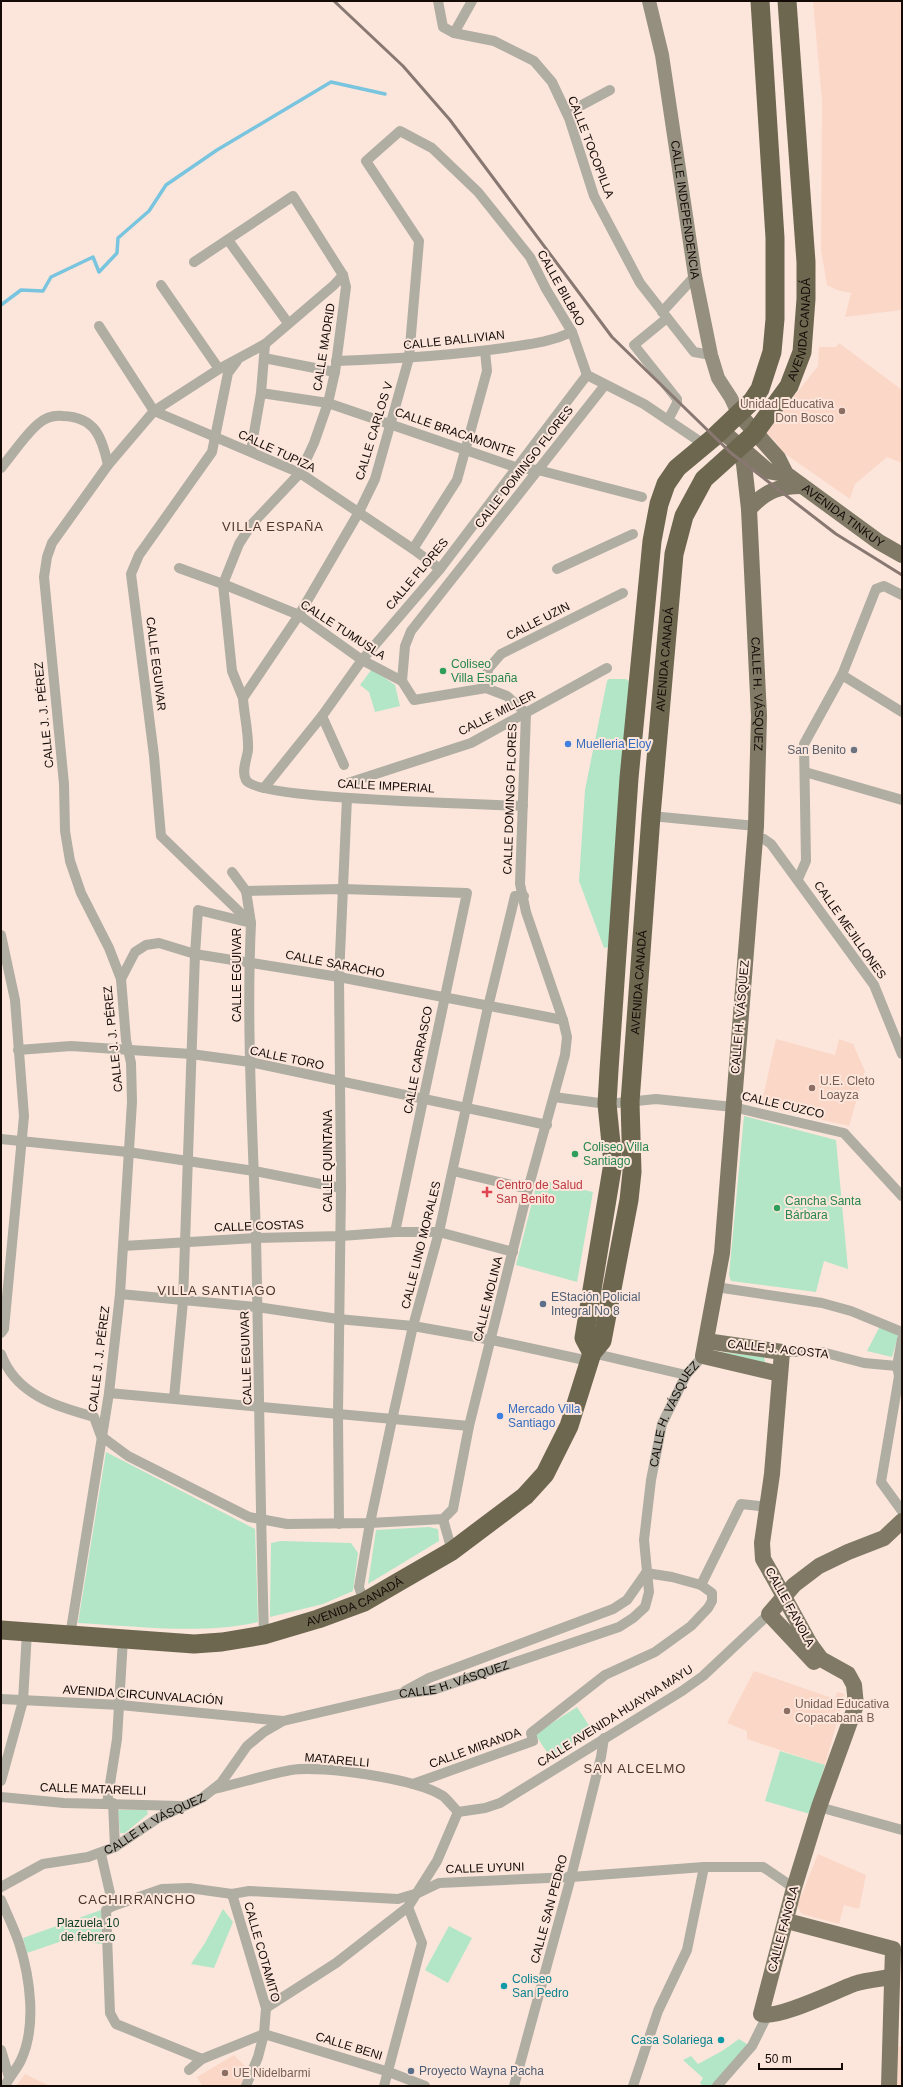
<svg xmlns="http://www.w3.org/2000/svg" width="903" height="2087" font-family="Helvetica,sans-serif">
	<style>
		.built { fill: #fbd7c7 }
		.green { fill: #b2e6c6 }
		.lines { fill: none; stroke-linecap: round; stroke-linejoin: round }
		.stream { stroke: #79c4de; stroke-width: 3.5 }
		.street { stroke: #b0ada2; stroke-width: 10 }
		.secondary { stroke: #948f7f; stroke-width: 14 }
		.primary { stroke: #7f7965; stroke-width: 16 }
		.highway { stroke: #6e6750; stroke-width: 19 }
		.rail { stroke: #887871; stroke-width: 3 }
		.primary-bridge { stroke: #7f7965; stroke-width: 16 }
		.education-dot { fill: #8d6e63; stroke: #fce6db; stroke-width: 1.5 }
		.leisure-dot { fill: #2e9e5b; stroke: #fce6db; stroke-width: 1.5 }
		.shop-dot { fill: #3f7fe0; stroke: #fce6db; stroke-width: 1.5 }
		.worship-dot { fill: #6b7280; stroke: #fce6db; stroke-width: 1.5 }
		.health-dot { fill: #e0444e; stroke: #fce6db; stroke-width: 1.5 }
		.service-dot { fill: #5c6f8a; stroke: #fce6db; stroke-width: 1.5 }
		.culture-dot { fill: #0f9aa8; stroke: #fce6db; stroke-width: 1.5 }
		.labels { text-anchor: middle; stroke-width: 4; stroke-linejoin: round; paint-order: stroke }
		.street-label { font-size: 12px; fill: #140b07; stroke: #fce6db }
		.education-label { font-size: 12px; fill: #785e54; stroke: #fce6db; text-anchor: start }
		.leisure-label { font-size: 12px; fill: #27864d; stroke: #fce6db; text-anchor: start }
		.shop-label { font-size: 12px; fill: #366cbe; stroke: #fce6db; text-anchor: start }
		.worship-label { font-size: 12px; fill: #5b616d; stroke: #fce6db; text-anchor: end }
		.health-label { font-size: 12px; fill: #be3a42; stroke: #fce6db; text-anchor: start }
		.service-label { font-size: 12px; fill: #4e5e75; stroke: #fce6db; text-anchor: start }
		.park-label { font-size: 12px; fill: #0a3d25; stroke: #fce6db }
		.culture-label { font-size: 12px; fill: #0d838f; stroke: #fce6db; text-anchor: start }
		.neighbourhood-label { font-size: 13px; letter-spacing: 1px; fill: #4c362c; stroke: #fce6db }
	</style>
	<rect width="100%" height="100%" fill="#fce6db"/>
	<g class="built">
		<polygon points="813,1 902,1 902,310 845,317 851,293 837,290 827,285 821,250 822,101"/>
		<polygon points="839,343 902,390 902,463 887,457 855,484 850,499 781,451 776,442 766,432 818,366 819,347 836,347"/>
		<polygon points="776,1039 835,1055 839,1039 853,1044 865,1071 849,1126 761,1106"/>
		<polygon points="754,1671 835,1699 837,1692 845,1694 825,1765 747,1739 747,1731 727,1723"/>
		<polygon points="818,1854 866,1875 859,1909 844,1905 839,1924 802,1914 797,1906"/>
		<polygon points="902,2046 902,2086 895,2086 895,2047"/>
		<polygon points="234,2055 248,2069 241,2086 200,2086 202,2085 197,2077"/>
		<polygon points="25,2074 48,2085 47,2086 16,2086"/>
	</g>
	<g class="green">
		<polygon points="372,669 395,685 400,706 375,712 369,692 360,685"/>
		<polygon points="609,679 626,679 630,682 608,947 604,948 579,881 585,790 607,681"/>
		<polygon points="744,1116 836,1140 848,1269 824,1261 816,1292 731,1281 729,1275"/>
		<polygon points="538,1179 593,1192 577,1282 516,1265"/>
		<polygon points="881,1324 900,1329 892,1357 867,1351"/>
		<polygon points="721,1352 764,1357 765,1361 764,1365 720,1355"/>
		<path d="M106,1452L255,1529L258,1622C199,1635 137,1626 78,1623Z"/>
		<polygon points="429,1527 438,1529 439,1541 368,1584 376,1530"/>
		<polygon points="281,1541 351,1543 358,1553 353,1591 323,1604 270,1617 271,1543"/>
		<polygon points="577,1707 592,1730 550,1757 535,1734"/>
		<polygon points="780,1751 825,1765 810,1814 765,1801"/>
		<polygon points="118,1810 147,1810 148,1814 125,1833 120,1833"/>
		<polygon points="223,1909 233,1922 214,1968 191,1964 205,1943"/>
		<polygon points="101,1910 102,1944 65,1940 27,1953 23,1938"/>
		<polygon points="449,1926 472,1938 448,1983 425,1970"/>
		<polygon points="739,2039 750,2046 714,2086 703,2086 700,2083 703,2078 683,2060 691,2056 698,2064 722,2051"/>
	</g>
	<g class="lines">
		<polyline class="stream" points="1,305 21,290 43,291 51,277 93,257 99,272 117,253 118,238 149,211 166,185 217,150 331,82 385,94"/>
		<g class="street">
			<polyline points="438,1 443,27 454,33 494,41 534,61 552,82 569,118 594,196 640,283 694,352 711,355"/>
			<polyline points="454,33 472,1"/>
			<polyline points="567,113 610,90"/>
			<polyline points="228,240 288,323"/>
			<polyline points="194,262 293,196 343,275 346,287 335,372 328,403 314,443 300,473 251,525 239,544 223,584 232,671 243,698"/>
			<polyline points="161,285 219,369"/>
			<polyline points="662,312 695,276"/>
			<polyline points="667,318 634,345 677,399 677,403 668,420"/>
			<polyline points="99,326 154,411"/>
			<polyline points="265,344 261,393 328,403 518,468 538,470 642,497"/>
			<polyline points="264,358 335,372"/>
			<path d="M237,361L228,373L212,452L139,555L131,574L154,756L161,836L251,923C246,1028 253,1133 256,1238C259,1370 260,1502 264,1635"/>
			<path d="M336,361C392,359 448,356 504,348C530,344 548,343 572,332"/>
			<polyline points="154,411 300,473 413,549 440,569"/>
			<polyline points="251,450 261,393"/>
			<path d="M1,468C12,455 25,435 38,424C46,417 54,415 63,416C95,417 102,437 108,465"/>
			<polyline points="413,549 457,480 487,371 485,351"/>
			<polyline points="179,568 223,584 299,615 362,660 402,681"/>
			<polyline points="557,569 633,534"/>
			<polyline points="842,675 902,712"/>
			<polyline points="486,688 488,669 501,654 623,593"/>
			<polyline points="322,716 344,765"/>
			<polyline points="805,772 902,800"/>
			<polyline points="348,783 471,743 607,668"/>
			<polyline points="264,788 322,716 362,660 440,569 587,375"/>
			<path d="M523,806C489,804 257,800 246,780C241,771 247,759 248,750C249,734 244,715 243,698L299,615L359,512L375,479L409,358L419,241L366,161L400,131L432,148L478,192L530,257L546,289L572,332L587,375L644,404L705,445"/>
			<polyline points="651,816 756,826"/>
			<polyline points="755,838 764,839 771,844 874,985 902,1054"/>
			<polyline points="798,879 806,861 804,744 842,675 876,589 884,586 902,595"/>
			<polyline points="246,891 342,889 467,893 395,1232"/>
			<polyline points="1,935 15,1000 24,1116 4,1329 1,1333"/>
			<polyline points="121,979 135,952 146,945 159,943 195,954 339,977 563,1020"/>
			<polyline points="18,1050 71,1046 191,1054 250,1062 547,1125"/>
			<polyline points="554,1097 607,1104 656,1099 733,1107 844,1133 902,1196"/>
			<polyline points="1,1139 128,1152 254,1171 341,1188"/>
			<polyline points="453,1171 528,1189"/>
			<polyline points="123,1246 256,1238 341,1236 395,1232 439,1232 513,1252"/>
			<polyline points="716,1287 822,1303 851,1311 902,1332"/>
			<polyline points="120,1294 257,1307 338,1319 413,1326 492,1340 589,1361"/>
			<polyline points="902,1339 897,1366 899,1376 896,1394 881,1482 902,1511"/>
			<polyline points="782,1352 822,1352 864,1363 897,1366"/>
			<polyline points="592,1353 686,1375"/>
			<path d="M1,1354C16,1395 56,1406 94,1417L101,1436L128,1456L249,1517L287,1524L370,1523L443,1519L453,1509L469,1426L528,1189L565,1055L567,1037L563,1020L526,912L520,884L526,713L507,696L486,688L414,700L402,681L405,646L411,631L605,385"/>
			<polyline points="109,1393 469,1426"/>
			<polyline points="174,1398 183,1301 195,954 198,910 251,923 246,891 232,872"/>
			<polyline points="443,1519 452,1551"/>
			<polyline points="339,1524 338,1414 341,1188 339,977 347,798"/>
			<polyline points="646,1573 672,1577 701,1585"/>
			<polyline points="364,1602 359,1587 370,1523 392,1420 413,1326 439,1232 488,1007 515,896 524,896"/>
			<polyline points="70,1636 109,1393 120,1294 132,1102 131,1063 126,1040 121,979 109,948 81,893 70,861 65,831 64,784 44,577 47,557 52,543 108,465 154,411 219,369 265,344 334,285 343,275"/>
			<polyline points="405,1691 429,1678 613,1609 627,1600 646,1573"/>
			<polyline points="1,1699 120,1705 283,1721"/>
			<polyline points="1,1781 23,1701 27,1632"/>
			<polyline points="413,1784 533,1741 531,1733 605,1675 655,1652 691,1626 708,1608 712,1601 712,1593 701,1585 741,1504 768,1507"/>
			<path d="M214,1789C240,1783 265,1775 291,1770C322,1765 417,1779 443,1796C448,1800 453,1807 458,1812"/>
			<polyline points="1,1797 64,1803 182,1806"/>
			<polyline points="107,1803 117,1739 123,1639"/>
			<polyline points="113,1803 115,1847"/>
			<polyline points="819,1807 902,1830"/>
			<polyline points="458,1812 485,1808 500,1803 682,1691 703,1676 769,1614"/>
			<polyline points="101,1854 113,1906"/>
			<path id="s1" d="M1,1887L43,1864L88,1857L115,1847L158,1818L202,1798L221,1783L247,1746L264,1732L283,1721L399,1694L433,1690L619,1627L633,1618L645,1607L649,1592L644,1540L651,1480L662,1424L686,1375L703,1356"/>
			<polyline points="232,1894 266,2008 264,2034 258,2057 246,2086"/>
			<path d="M1,1900C7,1914 14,1928 19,1943C30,1977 37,2026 21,2060C17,2069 9,2077 5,2086"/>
			<polyline points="266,2008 336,1963 408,1907 437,1861 458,1812"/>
			<polyline points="1,2050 9,2077"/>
			<polyline points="202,2059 116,2024 110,2013 106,1910 113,1906 162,1889 189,1888 232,1894 249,1891 398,1899 418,1893 439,1883 571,1877 704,1867 763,1867 794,1888"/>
			<polyline points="189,2070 202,2059 264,2034 389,2072 425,2086"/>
			<polyline points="384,2086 422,1943 408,1907"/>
			<polyline points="514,2086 571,1877 601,1757 604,1738"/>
			<polyline points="633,2086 658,2011 687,1950 704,1867"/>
			<polyline points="717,2086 752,2046 767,2016"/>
		</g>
		<path class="secondary" id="s2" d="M649,1L662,55L695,276L711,355L718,378L731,398L738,413"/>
		<g class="primary">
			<path id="s3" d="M738,413L778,458L786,474L879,542L902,555"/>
			<polyline points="721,430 768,471 786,474"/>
			<path id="s4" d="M739,447L744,464L749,509L759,716L756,826L722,1253L703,1356L780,1374"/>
			<path d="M749,509C766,491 778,486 802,486"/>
			<polyline points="706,1341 782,1352 772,1474 762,1543 763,1559 771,1573"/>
			<path d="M810,1644L821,1659L848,1674L854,1685L856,1705L819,1807L794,1888L761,2014C777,2020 835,1991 854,1984C866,1980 879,1979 891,1977"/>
			<polyline points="814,1662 769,1614 794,1585 819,1566 848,1552 884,1538 902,1521"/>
			<polyline points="787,1921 893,1949 889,2086"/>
		</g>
		<g class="highway">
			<polyline points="592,1353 584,1338 613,1163 607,1104 609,1070 629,778 652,541 659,504 666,484 677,468 713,438 752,401 760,389 772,352 775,319 775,238 760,1"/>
			<path id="s5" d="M1,1630L194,1644L222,1642L264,1635L318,1619L364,1602L452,1551L525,1496L545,1474L569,1426L592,1353L602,1341L629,1200L632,1172L630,1102L651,816L674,554L684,516L704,479L754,434L789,386L802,352L806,299V262L787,1"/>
		</g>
		<polyline class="rail" points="334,1 403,66 450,120 612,337 731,453 836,534 902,575"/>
		<polyline class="primary-bridge" points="771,1573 810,1644"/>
	</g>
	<g class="education-dot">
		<circle cx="842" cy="411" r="4"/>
		<circle cx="812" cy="1088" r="4"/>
		<circle cx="787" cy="1711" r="4"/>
		<circle cx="225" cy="2073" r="4"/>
	</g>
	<g class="leisure-dot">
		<circle cx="443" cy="671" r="4"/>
		<circle cx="575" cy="1154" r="4"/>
		<circle cx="777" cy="1208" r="4"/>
	</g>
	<g class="shop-dot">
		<circle cx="568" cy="744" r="4"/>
		<circle cx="500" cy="1416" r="4"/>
	</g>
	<circle class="worship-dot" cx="854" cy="750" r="4"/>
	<path class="health-dot" d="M485 1186h4v4h4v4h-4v4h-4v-4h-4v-4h4z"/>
	<g class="service-dot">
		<circle cx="543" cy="1304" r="4"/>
		<circle cx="411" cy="2071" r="4"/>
	</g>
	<g class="culture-dot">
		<circle cx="504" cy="1986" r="4"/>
		<circle cx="721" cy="2040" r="4"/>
	</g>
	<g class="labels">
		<g class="street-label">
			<text transform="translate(591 147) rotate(69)" y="4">CALLE TOCOPILLA</text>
			<text dy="4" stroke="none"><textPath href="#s2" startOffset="212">CALLE INDEPENDENCIA</textPath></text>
			<text transform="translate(561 288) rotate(61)" y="4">CALLE BILBAO</text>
			<text dy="4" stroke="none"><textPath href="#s5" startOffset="1796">AVENIDA CANADÁ</textPath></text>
			<text transform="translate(454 340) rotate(-6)" y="4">CALLE BALLIVIAN</text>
			<text transform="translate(324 347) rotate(-81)" y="4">CALLE MADRID</text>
			<text transform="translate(374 431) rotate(-73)" y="4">CALLE CARLOS V</text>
			<text transform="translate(455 432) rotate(19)" y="4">CALLE BRACAMONTE</text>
			<text transform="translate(277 451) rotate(25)" y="4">CALLE TUPIZA</text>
			<text transform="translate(524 467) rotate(-52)" y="4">CALLE DOMINGO FLORES</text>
			<text dy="4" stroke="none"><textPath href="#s3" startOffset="149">AVENIDA TINKUY</textPath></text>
			<text transform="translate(417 574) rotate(-50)" y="4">CALLE FLORES</text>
			<text transform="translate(538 621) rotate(-27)" y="4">CALLE UZIN</text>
			<text transform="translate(343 630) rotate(33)" y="4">CALLE TUMUSLA</text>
			<text dy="4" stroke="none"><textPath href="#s5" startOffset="1424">AVENIDA CANADÁ</textPath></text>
			<text transform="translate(156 664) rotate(83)" y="4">CALLE EGUIVAR</text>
			<text dy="4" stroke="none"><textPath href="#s4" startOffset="248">CALLE H. VÁSQUEZ</textPath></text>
			<text transform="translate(497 713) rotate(-27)" y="4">CALLE MILLER</text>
			<text transform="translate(44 715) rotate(-96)" y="4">CALLE J. J. PÉREZ</text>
			<text transform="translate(386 786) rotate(3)" y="4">CALLE IMPERIAL</text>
			<text transform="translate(510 799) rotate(-88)" y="4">CALLE DOMINGO FLORES</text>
			<text transform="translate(850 930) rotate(55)" y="4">CALLE MEJILLONES</text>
			<text transform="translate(335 964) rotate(11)" y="4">CALLE SARACHO</text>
			<text transform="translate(237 975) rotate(-90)" y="4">CALLE EGUIVAR</text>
			<text dy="4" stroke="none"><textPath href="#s5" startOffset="1100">AVENIDA CANADÁ</textPath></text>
			<text transform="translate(740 1017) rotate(-85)" y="4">CALLE H. VÁSQUEZ</text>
			<text transform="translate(113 1039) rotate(-96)" y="4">CALLE J. J. PÉREZ</text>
			<text transform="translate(287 1058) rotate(12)" y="4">CALLE TORO</text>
			<text transform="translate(418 1060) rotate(-79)" y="4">CALLE CARRASCO</text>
			<text transform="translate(783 1105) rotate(13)" y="4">CALLE CUZCO</text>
			<text transform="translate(328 1161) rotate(-90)" y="4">CALLE QUINTANA</text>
			<text transform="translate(259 1226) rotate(-2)" y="4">CALLE COSTAS</text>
			<text transform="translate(421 1245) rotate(-76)" y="4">CALLE LINO MORALES</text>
			<text transform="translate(488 1299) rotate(-76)" y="4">CALLE MOLINA</text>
			<text transform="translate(778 1349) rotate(6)" y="4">CALLE J. ACOSTA</text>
			<text transform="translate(246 1358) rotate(-92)" y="4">CALLE EGUIVAR</text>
			<text transform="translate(99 1359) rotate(-83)" y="4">CALLE J. J. PÉREZ</text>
			<text dy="4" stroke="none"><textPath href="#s1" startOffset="917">CALLE H. VÁSQUEZ</textPath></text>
			<text dy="4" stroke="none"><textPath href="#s5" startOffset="361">AVENIDA CANADÁ</textPath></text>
			<text transform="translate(790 1607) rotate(61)" y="4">CALLE FANOLA</text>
			<text dy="4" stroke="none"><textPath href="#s1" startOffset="512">CALLE H. VÁSQUEZ</textPath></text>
			<text transform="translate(143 1695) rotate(4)" y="4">AVENIDA CIRCUNVALACIÓN</text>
			<text transform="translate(615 1716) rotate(-32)" y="4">CALLE AVENIDA HUAYNA MAYU</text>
			<text transform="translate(475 1748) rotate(-20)" y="4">CALLE MIRANDA</text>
			<text transform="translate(337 1760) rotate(5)" y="4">MATARELLI</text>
			<text transform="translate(93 1789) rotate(2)" y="4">CALLE MATARELLI</text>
			<text dy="4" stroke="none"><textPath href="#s1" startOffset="168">CALLE H. VÁSQUEZ</textPath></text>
			<text transform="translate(485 1868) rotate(-2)" y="4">CALLE UYUNI</text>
			<text transform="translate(549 1909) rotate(-75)" y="4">CALLE SAN PEDRO</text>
			<text transform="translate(783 1929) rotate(-75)" y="4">CALLE FANOLA</text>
			<text transform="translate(262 1952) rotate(74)" y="4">CALLE COTAMITO</text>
			<text transform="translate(349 2046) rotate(17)" y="4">CALLE BENI</text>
		</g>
		<g class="education-label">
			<text x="834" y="408" text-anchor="end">Unidad Educativa<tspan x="834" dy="14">Don Bosco</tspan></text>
			<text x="820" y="1085">U.E. Cleto<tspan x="820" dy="14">Loayza</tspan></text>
			<text x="795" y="1708">Unidad Educativa<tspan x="795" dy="14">Copacabana B</tspan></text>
			<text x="233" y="2077">UE Nidelbarmi</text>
		</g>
		<g class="leisure-label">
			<text x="451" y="668">Coliseo<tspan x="451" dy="14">Villa España</tspan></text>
			<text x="583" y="1151">Coliseo Villa<tspan x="583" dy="14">Santiago</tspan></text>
			<text x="785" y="1205">Cancha Santa<tspan x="785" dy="14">Bárbara</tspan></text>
		</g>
		<g class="shop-label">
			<text x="576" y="748">Muelleria Eloy</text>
			<text x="508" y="1413">Mercado Villa<tspan x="508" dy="14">Santiago</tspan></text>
		</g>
		<g class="worship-label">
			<text x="846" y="754">San Benito</text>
		</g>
		<g class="health-label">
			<text x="496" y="1189">Centro de Salud<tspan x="496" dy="14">San Benito</tspan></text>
		</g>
		<g class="service-label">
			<text x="551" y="1301">EStación Policial<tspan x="551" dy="14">Integral No 8</tspan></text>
			<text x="419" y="2075">Proyecto Wayna Pacha</text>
		</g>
		<g class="park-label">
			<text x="88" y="1927">Plazuela 10<tspan x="88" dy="14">de febrero</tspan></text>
		</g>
		<g class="culture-label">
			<text x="512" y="1983">Coliseo<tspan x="512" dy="14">San Pedro</tspan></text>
			<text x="713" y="2044" text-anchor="end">Casa Solariega</text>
		</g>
		<g class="neighbourhood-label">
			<text x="273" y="531">VILLA ESPAÑA</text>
			<text x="217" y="1295">VILLA SANTIAGO</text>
			<text x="635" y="1773">SAN ALCELMO</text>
			<text x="137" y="1904">CACHIRRANCHO</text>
		</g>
	</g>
	<rect width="903" height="2087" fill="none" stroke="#140b07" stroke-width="4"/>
	<path d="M759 2063v6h83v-6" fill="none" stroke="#140b07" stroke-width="2"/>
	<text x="765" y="2063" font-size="12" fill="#140b07" stroke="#fce6db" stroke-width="3" paint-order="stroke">50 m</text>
</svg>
